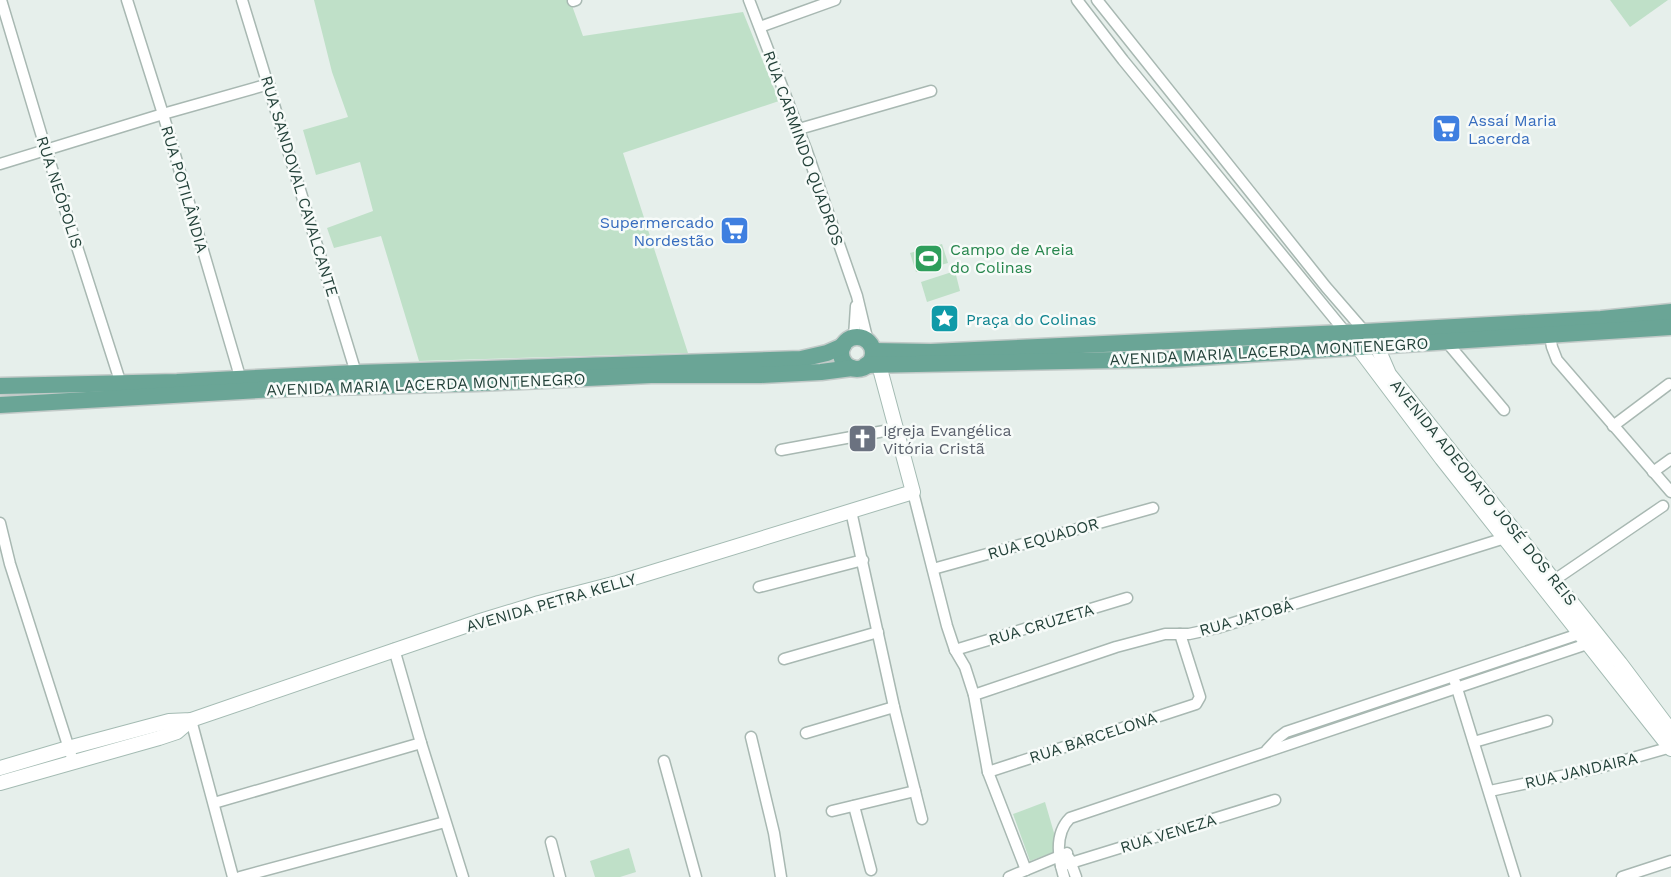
<svg xmlns="http://www.w3.org/2000/svg" width="1671" height="877" font-family="'Work Sans',sans-serif">
	<style>
		.green { fill: #bfe0c8 }
		.lines { fill: none; stroke-linecap: round; stroke-linejoin: round }
		.street-casing { stroke: #a8b8b2; stroke-width: 13 }
		.secondary-casing { stroke: #a4bbb3; stroke-width: 16 }
		.primary-casing { stroke: #c2cac8; stroke-width: 19 }
		.street { stroke: #fff; stroke-width: 10 }
		.secondary { stroke: #fff; stroke-width: 14 }
		.primary { stroke: #6aa596; stroke-width: 16 }
		.labels { text-anchor: middle; stroke-width: 5; stroke-linejoin: round; paint-order: stroke }
		.shop-label { font-size: 16px; fill: #366cbe; stroke: #f7fbf9; text-anchor: start }
		.street-label { font-size: 16px; fill: #24423a; stroke: #f7fbf9 }
		.leisure-label { font-size: 16px; fill: #27864d; stroke: #f7fbf9; text-anchor: start }
		.culture-label { font-size: 16px; fill: #0d838f; stroke: #f7fbf9; text-anchor: start }
		.worship-label { font-size: 16px; fill: #5b616d; stroke: #f7fbf9; text-anchor: start }
	</style>
	<rect width="100%" height="100%" fill="#e6efeb"/>
	<g class="green">
		<polygon points="314,0 570,0 583,36 743,12 779,101 623,153 688,353 419,361 381,236 334,248 327,228 373,211 360,162 316,175 303,130 348,117 332,72"/>
		<polygon points="1610,0 1668,0 1630,27"/>
		<polygon points="942,244 948,263 916,272 910,253"/>
		<polygon points="955,271 960,291 927,302 921,282"/>
		<polygon points="1045,802 1059,850 1030,861 1013,814"/>
		<polygon points="629,848 636,872 620,877 595,877 590,861"/>
	</g>
	<g class="lines">
		<defs>
			<g id="street">
				<polyline points="1,0 46,150 121,384"/>
				<polyline points="127,0 163,114 241,380"/>
				<polyline points="242,0 356,373"/>
				<polyline points="749,0 806,149 857,296 868,342"/>
				<polyline points="1077,0 1123,60 1346,333"/>
				<polyline points="1097,0 1326,287 1365,332"/>
				<polyline points="573,1 576,0"/>
				<polyline points="760,27 835,0"/>
				<polyline points="799,129 931,91"/>
				<polyline points="0,164 163,114 269,84"/>
				<polyline points="1549,331 1552,347 1557,360 1671,492"/>
				<polyline points="854,337 856,306"/>
				<polyline points="1445,340 1504,410"/>
				<polyline points="1613,426 1669,384"/>
				<polyline points="781,450 895,429"/>
				<polyline points="1653,472 1671,459"/>
				<polyline points="913,492 947,626 955,650 965,667 974,695 988,772 1026,870"/>
				<polyline points="851,511 894,707 922,819"/>
				<polyline points="0,523 10,564 73,761"/>
				<polyline points="933,569 1153,508"/>
				<polyline points="1550,583 1663,506"/>
				<polyline points="759,587 863,560"/>
				<polyline points="394,649 421,743 463,877"/>
				<polyline points="955,650 1127,598"/>
				<polyline points="784,659 878,632"/>
				<polyline points="1455,682 1515,877"/>
				<polyline points="974,695 1116,647 1165,634 1189,634 1217,628 1505,538 1510,535"/>
				<polyline points="191,720 233,877"/>
				<polyline points="806,733 894,707"/>
				<polyline points="751,737 774,833 781,877"/>
				<polyline points="1474,742 1547,721"/>
				<polyline points="1267,750 1278,738 1286,732 1585,632"/>
				<polyline points="664,761 696,877"/>
				<polyline points="988,772 1196,704 1200,697 1180,634"/>
				<polyline points="1490,791 1594,769 1671,747"/>
				<polyline points="214,803 421,743"/>
				<polyline points="854,806 871,870"/>
				<polyline points="832,811 915,791"/>
				<polyline points="551,842 560,877"/>
				<polyline points="1069,858 1076,877"/>
				<polyline points="1061,866 1275,800"/>
				<polyline points="240,877 445,822"/>
				<polyline points="1009,877 1067,853"/>
				<path d="M1064,877C1058,858 1054,834 1070,818L1593,642"/>
				<polyline points="1622,877 1671,861"/>
			</g>
			<g id="secondary">
				<polyline points="1372,340 1376,344 1389,374 1620,663 1671,731"/>
				<polyline points="1357,346 1442,459 1671,749"/>
				<polyline points="0,768 68,748 169,721 191,720 477,622 539,603 617,583 913,492 879,365"/>
				<polyline points="0,783 159,738 177,732 191,720"/>
			</g>
			<g id="primary">
				<circle cx="857" cy="353" r="16"/>
				<polyline points="873,351 931,352 1365,332 1601,319 1671,312"/>
				<polyline points="866,365 1170,359 1671,327"/>
				<polyline points="0,386 177,382 356,373 801,359 827,353 843,346"/>
				<polyline points="0,405 294,388 479,383 651,375 761,375 821,372 852,368"/>
			</g>
		</defs>
		<use href="#street" class="street-casing"/>
		<use href="#secondary" class="secondary-casing"/>
		<use href="#primary" class="primary-casing"/>
		<use href="#street" class="street"/>
		<use href="#secondary" class="secondary"/>
		<use href="#primary" class="primary"/>
	</g>
	<defs>
		<symbol id="supermarket-square" viewBox="-11 -11 22 22"><rect x="-9" y="-9" width="18" height="18" rx="4" fill="#3f7fe0" stroke="#f7fbf9"/><path d="M-6-5.5h2.5l.6 2H6L4.5 2H-2.5L-4.4-4H-6ZM-1.5 3.2a1.3 1.3 0 1 0 .1 0ZM3 3.2a1.3 1.3 0 1 0 .1 0Z" fill="#fff"/></symbol>
		<symbol id="stadium-square" viewBox="-11 -11 22 22"><rect x="-9" y="-9" width="18" height="18" rx="4" fill="#2e9e5b" stroke="#f7fbf9"/><path d="M0-5a6.5 5 0 1 0 0 10a6.5 5 0 1 0 0-10ZM-3.5-1.8h7v3.6h-7Z" fill="#fff"/></symbol>
		<symbol id="sight-square" viewBox="-11 -11 22 22"><rect x="-9" y="-9" width="18" height="18" rx="4" fill="#0f9aa8" stroke="#f7fbf9"/><path d="M0-6L1.8-2.2L6-1.7L2.9 1.2L3.7 5.4L0 3.3L-3.7 5.4L-2.9 1.2L-6-1.7L-1.8-2.2Z" fill="#fff"/></symbol>
		<symbol id="church-square" viewBox="-11 -11 22 22"><rect x="-9" y="-9" width="18" height="18" rx="4" fill="#6b7280" stroke="#f7fbf9"/><path d="M-1.2-6h2.4v3.5h3.3v2.4h-3.3V6h-2.4V-.1h-3.3v-2.4h3.3Z" fill="#fff"/></symbol>
	</defs>
	<g fill-rule="evenodd">
		<use href="#supermarket-square" x="1430" y="112" width="33" height="33"/>
		<use href="#supermarket-square" x="718" y="214" width="33" height="33"/>
		<use href="#stadium-square" x="912" y="242" width="33" height="33"/>
		<use href="#sight-square" x="928" y="302" width="33" height="33"/>
		<use href="#church-square" x="846" y="422" width="33" height="33"/>
	</g>
	<g class="labels">
		<g class="shop-label">
			<text x="1468" y="126">Assaí Maria<tspan x="1468" dy="18">Lacerda</tspan></text>
			<text x="714" y="228" text-anchor="end">Supermercado<tspan x="714" dy="18">Nordestão</tspan></text>
		</g>
		<g class="street-label">
			<text transform="translate(804 148) rotate(70)" y="6">RUA CARMINDO QUADROS</text>
			<text transform="translate(300 186) rotate(73)" y="6">RUA SANDOVAL CAVALCANTE</text>
			<text transform="translate(185 189) rotate(74)" y="6">RUA POTILÂNDIA</text>
			<text transform="translate(60 192) rotate(72)" y="6">RUA NEÓPOLIS</text>
			<text transform="translate(1269 351) rotate(-3)" y="6">AVENIDA MARIA LACERDA MONTENEGRO</text>
			<text transform="translate(426 384) rotate(-2)" y="6">AVENIDA MARIA LACERDA MONTENEGRO</text>
			<text transform="translate(1484 492) rotate(51)" y="6">AVENIDA ADEODATO JOSÉ DOS REIS</text>
			<text transform="translate(1043 538) rotate(-16)" y="6">RUA EQUADOR</text>
			<text transform="translate(551 602) rotate(-16)" y="6">AVENIDA PETRA KELLY</text>
			<text transform="translate(1246 617) rotate(-16)" y="6">RUA JATOBÁ</text>
			<text transform="translate(1041 624) rotate(-17)" y="6">RUA CRUZETA</text>
			<text transform="translate(1093 737) rotate(-18)" y="6">RUA BARCELONA</text>
			<text transform="translate(1581 770) rotate(-13)" y="6">RUA JANDAIRA</text>
			<text transform="translate(1168 833) rotate(-17)" y="6">RUA VENEZA</text>
		</g>
		<g class="leisure-label">
			<text x="950" y="255">Campo de Areia<tspan x="950" dy="18">do Colinas</tspan></text>
		</g>
		<g class="culture-label">
			<text x="966" y="325">Praça do Colinas</text>
		</g>
		<g class="worship-label">
			<text x="883" y="436">Igreja Evangélica<tspan x="883" dy="18">Vitória Cristã</tspan></text>
		</g>
	</g>
</svg>
